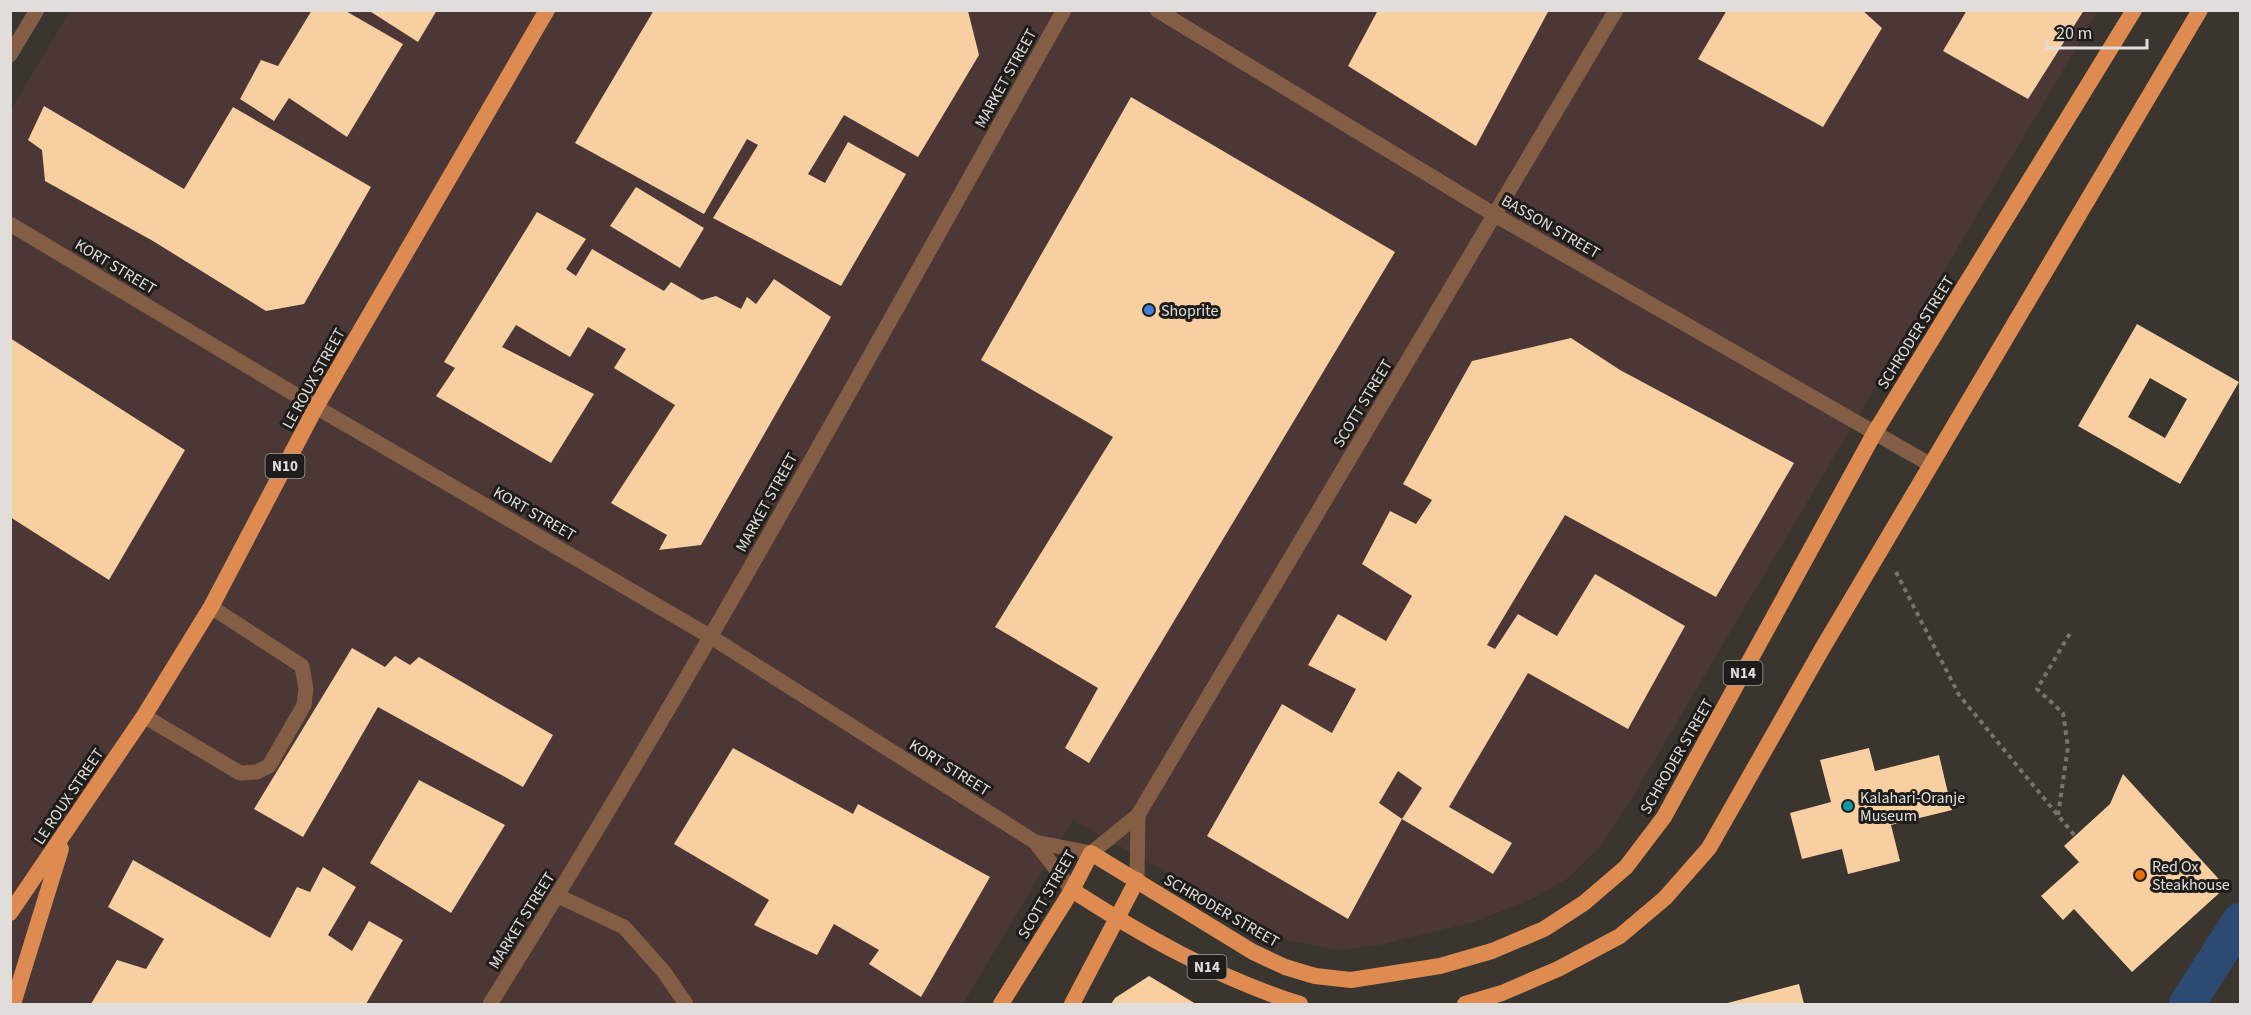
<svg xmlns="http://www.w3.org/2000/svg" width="2251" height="1015" viewBox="0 0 2251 1015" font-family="'Source Sans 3',sans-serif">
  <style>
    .commercial { fill: #4c3737 }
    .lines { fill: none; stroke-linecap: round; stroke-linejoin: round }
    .canal { stroke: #2d4b72; stroke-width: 36 }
    .building { fill: #f8cfa1; fill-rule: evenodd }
    .path { stroke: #77736e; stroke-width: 4; stroke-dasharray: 4.5 4.5; stroke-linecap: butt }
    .service { stroke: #835e45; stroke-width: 15 }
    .minor { stroke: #835e45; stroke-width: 15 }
    .trunk { stroke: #dd8b50; stroke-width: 16 }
    .shop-dot { fill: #3f7fe0; stroke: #1f1d1a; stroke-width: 2 }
    .culture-dot { fill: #0f9aa8; stroke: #1f1d1a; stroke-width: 2 }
    .food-dot { fill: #e8710a; stroke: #1f1d1a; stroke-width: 2 }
    .labels { text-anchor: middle; stroke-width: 6; stroke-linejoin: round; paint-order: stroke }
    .shield { fill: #1f1d1a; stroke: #a6a3a0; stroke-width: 1.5 }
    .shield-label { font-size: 15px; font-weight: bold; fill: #e0ddda }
    .street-label { font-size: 16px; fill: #e0ddda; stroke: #1f1d1a }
    .poi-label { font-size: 16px; fill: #e0ddda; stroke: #1f1d1a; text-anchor: start }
  </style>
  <rect width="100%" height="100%" fill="#3a352f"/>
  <path class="commercial" d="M70,11H2098L1636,791L1601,846L1568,878L1530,900L1474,922L1379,945L1338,950L1288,940L1073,820L963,1004H11V110Z"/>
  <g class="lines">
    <path class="canal" d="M2187,1004L2240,921"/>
  </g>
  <g class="building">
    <path d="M312,10H344L403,44L347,137L289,98L274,121L240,99L261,60L278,66Z"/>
    <path d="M368,10H437L418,42Z"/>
    <path d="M654,10L968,11L979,55L918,157L844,115L808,174L825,183L848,142L906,174L841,286L713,218L758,145L747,139L704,214L575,143Z"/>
    <path d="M1378,10H1549L1476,146L1348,66Z"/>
    <path d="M1727,10H1862L1882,28L1823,127L1698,59Z"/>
    <path d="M1967,10H2084L2028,99L1943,51Z"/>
    <path d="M1131,97L1395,252L1089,763L1065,748L1098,688L995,627L1113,437L981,360Z"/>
    <path d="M44,106L184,189L233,107L371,187L304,304L266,311L153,241L45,181L42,150L28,140Z"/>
    <path d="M636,187L704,228L680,268L610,226Z"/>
    <path d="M537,212L586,239L566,269L576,276L592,249L664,291L671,282L702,300L716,296L741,309L747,297L756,304L774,279L831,317L701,545L659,550L667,535L611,503L675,405L614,368L626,349L588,327L570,357L516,325L502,347L594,394L551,463L436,396L455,368L444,362Z"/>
    <path d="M2137,324L2239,382L2180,484L2078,426ZM2150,378L2187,399L2165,438L2128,417Z"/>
    <path d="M10,338L185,450L109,580L10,517Z"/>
    <path d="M1571,338L1620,370L1794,463L1716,597L1565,515L1487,645L1495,649L1518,614L1557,636L1595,574L1685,626L1628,729L1528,673L1449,807L1512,843L1493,874L1402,819L1422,788L1398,771L1379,803L1402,819L1348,919L1207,836L1282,704L1332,733L1356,689L1308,665L1338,614L1386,641L1412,596L1362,564L1390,511L1416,524L1432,500L1403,484L1472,361Z"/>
    <path d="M352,648L385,667L395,656L410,665L419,657L553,735L523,787L378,707L303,837L254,809Z"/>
    <path d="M733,748L853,814L858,804L990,877L921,997L869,964L879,950L834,924L817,955L754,925L769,900L674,844Z"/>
    <path d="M1869,748L1875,771L1939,755L1952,810L1891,825L1900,861L1848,874L1842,849L1802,859L1790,813L1831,802L1820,760Z"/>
    <path d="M2123,774L2226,887L2132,972L2074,909L2063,920L2041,896L2079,862L2064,846L2110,804Z"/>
    <path d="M419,780L505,825L451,913L370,863Z"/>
    <path d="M133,860L270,938L297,887L310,892L323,867L356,887L328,935L352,951L369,921L403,940L366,1004H91L117,960L146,969L164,939L108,907Z"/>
    <path d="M1149,976L1196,1004H1111L1115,998Z"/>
    <path d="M1799,984L1804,1004H1724Z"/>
  </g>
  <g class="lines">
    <g class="path">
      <path d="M1896,572L1959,695L2075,836"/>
      <path d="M2058,815L2068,747L2063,713L2037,689L2072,630"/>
    </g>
    <g class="service">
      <path d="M144,716L240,773L257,772L269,766L304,705L306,689L302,666L211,607"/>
      <path d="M558,896L624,927L664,972L686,1004"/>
    </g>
    <g class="minor">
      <path d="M1157,10L1495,215L1931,465"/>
      <path d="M10,55L37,10"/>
      <path d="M10,224L316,407L711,637L1035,842L1072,890"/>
      <path d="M1035,842L1091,853L1138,815L1616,10"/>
      <path d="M1137,880L1138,815"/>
      <path d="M490,1004C693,680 876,344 1064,10"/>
    </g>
    <g class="trunk">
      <path d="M1072,890C1143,936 1218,978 1300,1004"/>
      <path d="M10,913L144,716L211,607L316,407L547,10"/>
      <path d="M13,1004L61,849"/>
      <path d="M1001,1004L1072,890L1091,853L1253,952L1285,967L1315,976L1351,980L1440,966L1492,951L1544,929L1584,903L1626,867L1664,817L1875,432L2134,10"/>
      <path d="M1072,1004L1137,880"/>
      <path d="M1465,1004L1502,993L1558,969L1620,936L1665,898L1709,848L1822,649L2200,10"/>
    </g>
  </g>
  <circle class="shop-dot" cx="1149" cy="310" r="6"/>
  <circle class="culture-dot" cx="1848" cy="806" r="6"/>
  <circle class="food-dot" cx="2140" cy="875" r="6"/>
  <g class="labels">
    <g class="shield">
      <rect x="265.5" y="454" width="39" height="24" rx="4.5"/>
      <rect x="1723.5" y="661" width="39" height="24" rx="4.5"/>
      <rect x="1187.5" y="955" width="39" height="24" rx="4.5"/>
    </g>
    <g class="shield-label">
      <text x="285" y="471">N10</text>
      <text x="1743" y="678">N14</text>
      <text x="1207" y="972">N14</text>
    </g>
    <g class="street-label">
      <text transform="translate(1005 78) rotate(-61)" y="6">MARKET STREET</text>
      <text transform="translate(1551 226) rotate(30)" y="6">BASSON STREET</text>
      <text transform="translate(116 266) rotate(31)" y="6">KORT STREET</text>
      <text transform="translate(1915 332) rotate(-58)" y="6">SCHRODER STREET</text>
      <text transform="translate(313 378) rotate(-61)" y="6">LE ROUX STREET</text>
      <text transform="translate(1362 403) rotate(-59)" y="6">SCOTT STREET</text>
      <text transform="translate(766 502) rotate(-61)" y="6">MARKET STREET</text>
      <text transform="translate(535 513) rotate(30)" y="6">KORT STREET</text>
      <text transform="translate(1676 756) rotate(-60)" y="6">SCHRODER STREET</text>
      <text transform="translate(950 767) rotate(32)" y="6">KORT STREET</text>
      <text transform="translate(68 796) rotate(-56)" y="6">LE ROUX STREET</text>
      <text transform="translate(1046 894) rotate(-60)" y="6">SCOTT STREET</text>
      <text transform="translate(1222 910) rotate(30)" y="6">SCHRODER STREET</text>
      <text transform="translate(521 920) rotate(-58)" y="6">MARKET STREET</text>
    </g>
    <g class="poi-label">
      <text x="1161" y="316">Shoprite</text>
      <text x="1860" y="803">Kalahari-Oranje<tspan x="1860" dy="18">Museum</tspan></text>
      <text x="2152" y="872">Red Ox<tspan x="2152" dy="18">Steakhouse</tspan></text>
    </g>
  </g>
  <rect width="2251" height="1015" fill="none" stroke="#e0ddda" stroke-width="24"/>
  <path d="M2047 39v9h100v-9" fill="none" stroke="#e0ddda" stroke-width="3"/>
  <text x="2056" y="39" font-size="18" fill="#e0ddda" stroke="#1f1d1a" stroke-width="4.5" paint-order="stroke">20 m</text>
</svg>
